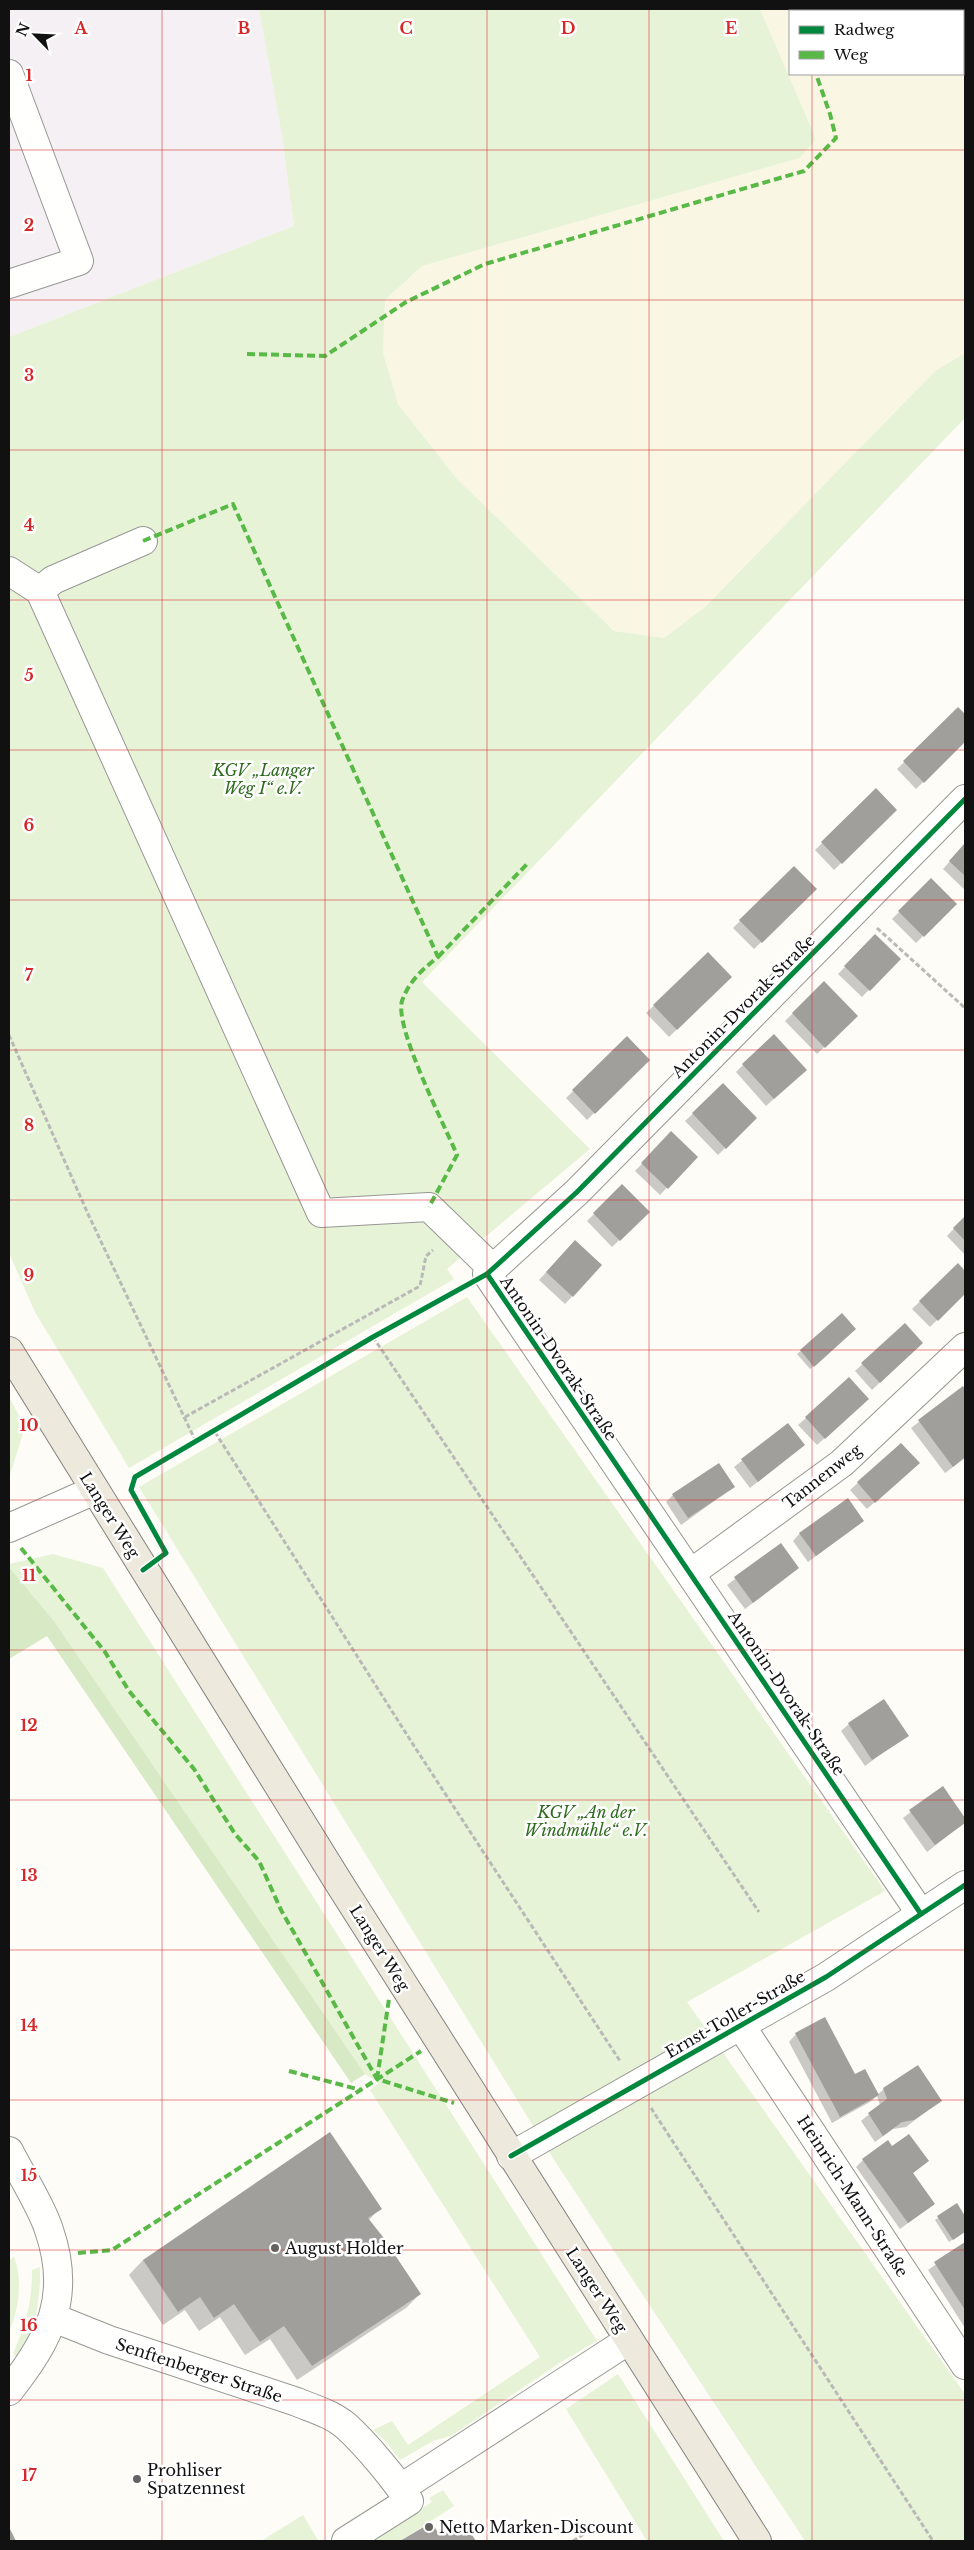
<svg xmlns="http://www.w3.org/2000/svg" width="974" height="2550" viewBox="0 0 974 2550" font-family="'Libre Baskerville',serif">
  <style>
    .industrial { fill: #f5f0f3 }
    .farmland { fill: #f9f7e4; fill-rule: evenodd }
    .green { fill: #e7f3d7 }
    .forest { fill: #d8eac5 }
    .shadow { fill: #0003 }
    .building { fill: #a19f9c }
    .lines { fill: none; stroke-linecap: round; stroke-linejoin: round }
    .minor-casing { stroke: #979795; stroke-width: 30 }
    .major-casing { stroke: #858482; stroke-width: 30 }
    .path { stroke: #b9b9b8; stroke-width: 3; stroke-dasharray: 5 2.5; stroke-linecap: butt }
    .minor { stroke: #fffffe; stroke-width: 28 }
    .major { stroke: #ede9dc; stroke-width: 28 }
    .quiet { stroke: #58b947; stroke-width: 4; stroke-dasharray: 8 4; stroke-linecap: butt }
    .cycleway-casing { stroke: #fff; stroke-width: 8 }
    .cycleway { stroke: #00873e; stroke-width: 5 }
    .grid { fill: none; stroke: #d62828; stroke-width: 1; stroke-opacity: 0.55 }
    .poi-dot { fill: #646362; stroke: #fff; stroke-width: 2 }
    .labels { text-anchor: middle; stroke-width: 5; stroke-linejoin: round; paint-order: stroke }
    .park-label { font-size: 16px; font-style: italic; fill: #2f6b1f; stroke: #fff }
    .street-label { font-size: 16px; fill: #111; stroke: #fff }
    .poi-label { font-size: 16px; fill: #111; stroke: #fff; text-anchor: start }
    .grid-label { font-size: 16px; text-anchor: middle; font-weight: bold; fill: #d62828; stroke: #fff; stroke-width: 5; stroke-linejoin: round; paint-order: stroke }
  </style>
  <rect width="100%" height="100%" fill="#fdfcf7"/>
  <path class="industrial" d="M9,9H259L282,136L294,226L9,337Z"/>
  <path class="farmland" d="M760,9H965V353L935,371L705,607L664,638L614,631L457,479L398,404L383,352L385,300L422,266L800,158L816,139ZM790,11H963V74H790Z"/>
  <g class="green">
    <path d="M259,9H760L816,139L800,158L422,266L385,300L383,352L398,404L457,479L614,631L664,638L705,607L935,371L965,353V418L422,982L590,1149L447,1269L454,1279L129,1468L35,1312L9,1253V337L294,226L282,136Z"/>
    <path d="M467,1297L885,1891L687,2002L965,2394V2541H805L556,2163L139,1487Z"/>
    <path d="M9,1397L25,1427L9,1478Z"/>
    <path d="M53,1554L103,1568L597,2341L561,2362L451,2436L433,2441L400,2460L387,2443L373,2430L392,2421L408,2445L540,2357L370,2090L379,2083L365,2074L54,1621L9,1567V1564Z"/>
    <path d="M14,2257C23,2278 19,2311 9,2331V2260Z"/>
    <path d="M40,2267C41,2301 34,2328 20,2359L13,2354C26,2323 32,2303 32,2270Z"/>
    <path d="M618,2374L724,2541H647L566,2409Z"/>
    <path d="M443,2490L454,2506L400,2541H370L432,2502L429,2498Z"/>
    <path d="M303,2515L318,2540L316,2541H261Z"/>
  </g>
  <path class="forest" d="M9,1567L54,1621L365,2074L351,2083L47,1636L9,1659Z"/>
  <g class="shadow">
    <path d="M958,709L965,716V741L916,789L897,769Z"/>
    <path d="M876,790L895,810L834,870L815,850Z"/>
    <path d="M965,844V890L943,869Z"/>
    <path d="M794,867L815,889L754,949L733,928Z"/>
    <path d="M931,880L955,904L916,943L892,919Z"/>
    <path d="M875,936L899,959L862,997L838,974Z"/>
    <path d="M708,954L731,977L669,1037L646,1013Z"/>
    <path d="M824,983L856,1016L817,1054L785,1021Z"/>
    <path d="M627,1038L648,1060L587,1120L566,1098Z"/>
    <path d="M743,1065L798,1077L766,1106L736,1072Z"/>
    <path d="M723,1085L756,1118L718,1155L685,1121Z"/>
    <path d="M671,1133L696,1157L660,1195L635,1171Z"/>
    <path d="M622,1186L648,1212L612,1247L587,1221Z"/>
    <path d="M965,1217V1255L947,1236Z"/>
    <path d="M568,1249L601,1265L565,1304L539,1280Z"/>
    <path d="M958,1265L965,1273V1293L930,1327L912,1309Z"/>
    <path d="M842,1315L855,1329L810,1369L797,1354Z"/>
    <path d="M905,1325L914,1350L872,1390L855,1371Z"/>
    <path d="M963,1388L965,1391V1458L945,1473L911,1428Z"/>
    <path d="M860,1406L817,1445L798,1425L806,1418Z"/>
    <path d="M787,1424L804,1445L750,1488L734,1467Z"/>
    <path d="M901,1444L911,1470L867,1509L850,1490Z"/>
    <path d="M734,1487L681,1525L666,1502L673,1495Z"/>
    <path d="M863,1521L808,1562L793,1541L800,1533Z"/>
    <path d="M781,1545L798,1568L745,1609L727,1585Z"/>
    <path d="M849,1724L907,1735L865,1766L841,1731Z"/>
    <path d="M942,1788L965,1822L927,1852L903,1818Z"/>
    <path d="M796,2034L855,2076L877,2095L884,2089L940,2101L906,2127L893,2129L875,2142L861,2121L880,2105L877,2096L870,2102L832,2123L789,2042Z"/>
    <path d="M891,2147L927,2161L912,2174L934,2204L900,2229L856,2167L863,2160Z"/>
    <path d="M957,2205L965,2218V2231L949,2242L935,2220Z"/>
    <path d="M380,2208L368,2221L420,2294L406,2308L297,2380L270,2339L245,2355L220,2317L199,2331L185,2310L163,2325L129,2275L143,2260Z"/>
    <path d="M965,2243V2328L928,2270Z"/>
    <path d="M431,2524L438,2535L463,2538L470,2533L475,2541H403Z"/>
  </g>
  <g class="building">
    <path d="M958,707L965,714V742L924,783L903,761Z"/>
    <path d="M876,788L897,810L842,864L821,842Z"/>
    <path d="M965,843V876L949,861Z"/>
    <path d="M794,866L817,889L762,943L739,920Z"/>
    <path d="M931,878L957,904L924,937L898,911Z"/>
    <path d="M875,934L901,959L870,991L844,966Z"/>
    <path d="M708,952L732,977L677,1030L653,1005Z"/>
    <path d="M824,981L858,1016L825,1048L792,1013Z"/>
    <path d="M774,1034L807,1070L774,1099L742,1064Z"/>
    <path d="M627,1036L650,1060L595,1114L572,1090Z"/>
    <path d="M723,1083L757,1118L726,1149L692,1113Z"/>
    <path d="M671,1131L698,1157L668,1189L641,1163Z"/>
    <path d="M622,1184L650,1212L620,1241L593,1213Z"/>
    <path d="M965,1216V1241L953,1228Z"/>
    <path d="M575,1240L602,1265L573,1297L546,1272Z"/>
    <path d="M958,1263L965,1271V1294L938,1321L919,1301Z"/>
    <path d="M842,1313L856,1329L814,1367L800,1350Z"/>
    <path d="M905,1323L923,1343L880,1383L861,1363Z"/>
    <path d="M849,1377L869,1399L825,1439L805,1417Z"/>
    <path d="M963,1386L965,1389V1457L953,1467L918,1420Z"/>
    <path d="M788,1423L805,1445L758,1482L741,1459Z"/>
    <path d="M901,1443L920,1463L875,1503L857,1482Z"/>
    <path d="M719,1463L735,1487L688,1518L672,1494Z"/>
    <path d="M848,1498L864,1521L816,1556L799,1533Z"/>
    <path d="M781,1543L799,1568L753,1603L734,1577Z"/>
    <path d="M884,1699L909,1736L872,1760L848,1723Z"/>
    <path d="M943,1786L965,1818V1823L935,1845L909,1810Z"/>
    <path d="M825,2017L855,2074L865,2069L879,2095L840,2117L795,2033Z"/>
    <path d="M918,2065L942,2101L914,2120L902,2122L883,2136L868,2113L887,2099L883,2088Z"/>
    <path d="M330,2132L382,2209L368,2218L383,2237L421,2294L312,2366L284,2326L260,2342L234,2304L214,2318L200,2297L178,2312L143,2260Z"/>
    <path d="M909,2134L929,2161L913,2173L935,2204L908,2223L862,2159L888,2140L892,2146Z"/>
    <path d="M957,2203L965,2216V2232L953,2240L937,2216Z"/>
    <path d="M965,2242V2310L934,2262Z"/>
    <path d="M432,2522L438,2533L455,2523L463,2536L470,2532L476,2541H400Z"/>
    <path d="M9,2527L16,2541H9Z"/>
  </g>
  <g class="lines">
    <defs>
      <g id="minor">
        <path d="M9,74L79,261L9,284"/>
        <path d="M143,541L53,580L40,591L321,1213L429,1207L493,1269"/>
        <path d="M9,571L40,591"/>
        <path d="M9,1528L95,1490"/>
        <path d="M691,1573L842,1463L965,1347"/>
        <path d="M921,1914L487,1274L577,1192L965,799"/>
        <path d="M741,2026L965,2365"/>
        <path d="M9,2151C21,2175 41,2205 49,2230C72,2297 50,2339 9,2391"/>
        <path d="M511,2156L826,1977L965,1885"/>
        <path d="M54,2318L109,2340L297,2402C314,2409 332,2414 346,2426C365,2443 396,2480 409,2501L346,2541"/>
        <path d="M401,2488L629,2340"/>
      </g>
      <path id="major" d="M9,1351L339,1883L757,2541"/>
    </defs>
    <use href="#minor" class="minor-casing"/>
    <use href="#major" class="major-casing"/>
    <g class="path">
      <path d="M877,928L965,1008"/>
      <path d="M9,1035L88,1214L196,1442"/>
      <path d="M373,1337L759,1912"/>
      <path d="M185,1417L420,1286L426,1256L433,1250"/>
      <path d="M215,1432L416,1749L620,2061"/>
      <path d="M651,2108L933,2541"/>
      <path d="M573,2541L592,2529"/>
    </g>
    <use href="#minor" class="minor"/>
    <use href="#major" class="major"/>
    <g class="quiet">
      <path d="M793,9L794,11"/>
      <path d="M247,354L325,356L406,302L485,264L804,171L836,138L830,114L816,74"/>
      <path d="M143,541L233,504L438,957C422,970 409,981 402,1001C394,1027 445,1126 457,1155L429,1207"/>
      <path d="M438,957L527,864"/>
      <path d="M21,1548L105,1652L129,1691L194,1769L235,1834L259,1861L281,1910L377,2079L454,2103"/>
      <path d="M289,2071L361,2090"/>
      <path d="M377,2079L389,1999"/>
      <path d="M78,2253L112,2250L421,2051"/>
    </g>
    <defs>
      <g id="cycleway">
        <path d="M487,1274L921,1914"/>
        <path d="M143,1570L166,1553L131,1490L135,1477L373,1337L487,1274L577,1192L965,799"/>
        <path d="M511,2156L826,1977L965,1885"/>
      </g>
    </defs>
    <use href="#cycleway" class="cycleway-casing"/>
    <use href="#cycleway" class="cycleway"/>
  </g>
  <path class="grid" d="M162,9V2541M325,9V2541M487,9V2541M649,9V2541M812,9V11M812,74V2541M9,150H965M9,300H965M9,450H965M9,600H965M9,750H965M9,900H965M9,1050H965M9,1200H965M9,1350H965M9,1500H965M9,1650H965M9,1800H965M9,1950H965M9,2100H965M9,2250H965M9,2400H965"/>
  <g class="poi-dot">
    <circle cx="275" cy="2248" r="5"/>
    <circle cx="137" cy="2479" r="5"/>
    <circle cx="429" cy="2527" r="5"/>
  </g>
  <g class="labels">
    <g class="park-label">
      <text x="263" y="776">KGV „Langer<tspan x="263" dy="18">Weg I“ e.V.</tspan></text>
      <text x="586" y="1818">KGV „An der<tspan x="586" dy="18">Windmühle“ e.V.</tspan></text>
    </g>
    <g class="street-label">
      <text transform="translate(743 1006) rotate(-45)" y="6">Antonin-Dvorak-Straße</text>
      <text transform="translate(559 1358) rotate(56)" y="6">Antonin-Dvorak-Straße</text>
      <text transform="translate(822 1476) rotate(-38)" y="6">Tannenweg</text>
      <text transform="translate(110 1515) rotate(58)" y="6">Langer Weg</text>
      <text transform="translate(787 1693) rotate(56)" y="6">Antonin-Dvorak-Straße</text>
      <text transform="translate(380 1948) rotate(58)" y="6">Langer Weg</text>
      <text transform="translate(735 2014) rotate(-30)" y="6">Ernst-Toller-Straße</text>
      <text transform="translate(853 2196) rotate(57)" y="6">Heinrich-Mann-Straße</text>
      <text transform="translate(597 2290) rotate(57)" y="6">Langer Weg</text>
      <text transform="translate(199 2370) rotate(18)" y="6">Senftenberger Straße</text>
    </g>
    <g class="poi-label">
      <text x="285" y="2254">August Holder</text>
      <text x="147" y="2476">Prohliser<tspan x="147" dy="18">Spatzennest</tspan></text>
      <text x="439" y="2533">Netto Marken-Discount</text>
    </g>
  </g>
  <g class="grid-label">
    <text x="81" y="34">A</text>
    <text x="244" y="34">B</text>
    <text x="406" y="34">C</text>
    <text x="568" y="34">D</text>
    <text x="731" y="34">E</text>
    <text x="29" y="81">1</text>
    <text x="29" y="231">2</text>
    <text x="29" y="381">3</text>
    <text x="29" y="531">4</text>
    <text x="29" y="681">5</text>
    <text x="29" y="831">6</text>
    <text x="29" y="981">7</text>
    <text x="29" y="1131">8</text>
    <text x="29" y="1281">9</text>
    <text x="29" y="1431">10</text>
    <text x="29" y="1581">11</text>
    <text x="29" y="1731">12</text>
    <text x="29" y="1881">13</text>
    <text x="29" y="2031">14</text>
    <text x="29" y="2181">15</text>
    <text x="29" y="2331">16</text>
    <text x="29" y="2481">17</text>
  </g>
  <rect width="974" height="2550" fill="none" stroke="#111111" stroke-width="20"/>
  <rect x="789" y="10" width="175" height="65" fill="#ffffff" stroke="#a0a0a0"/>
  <rect x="799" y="26" width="25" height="8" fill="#00873e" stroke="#a0a0a0"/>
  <text x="834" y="35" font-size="15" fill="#111111">Radweg</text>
  <rect x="799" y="51" width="25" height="8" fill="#58b947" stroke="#a0a0a0"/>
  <text x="834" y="60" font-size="15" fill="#111111">Weg</text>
  <g transform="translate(35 35) rotate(294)" stroke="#ffffff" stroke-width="4" paint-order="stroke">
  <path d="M0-4L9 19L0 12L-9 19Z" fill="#111111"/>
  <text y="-8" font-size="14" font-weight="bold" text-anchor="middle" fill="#111111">N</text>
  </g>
</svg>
